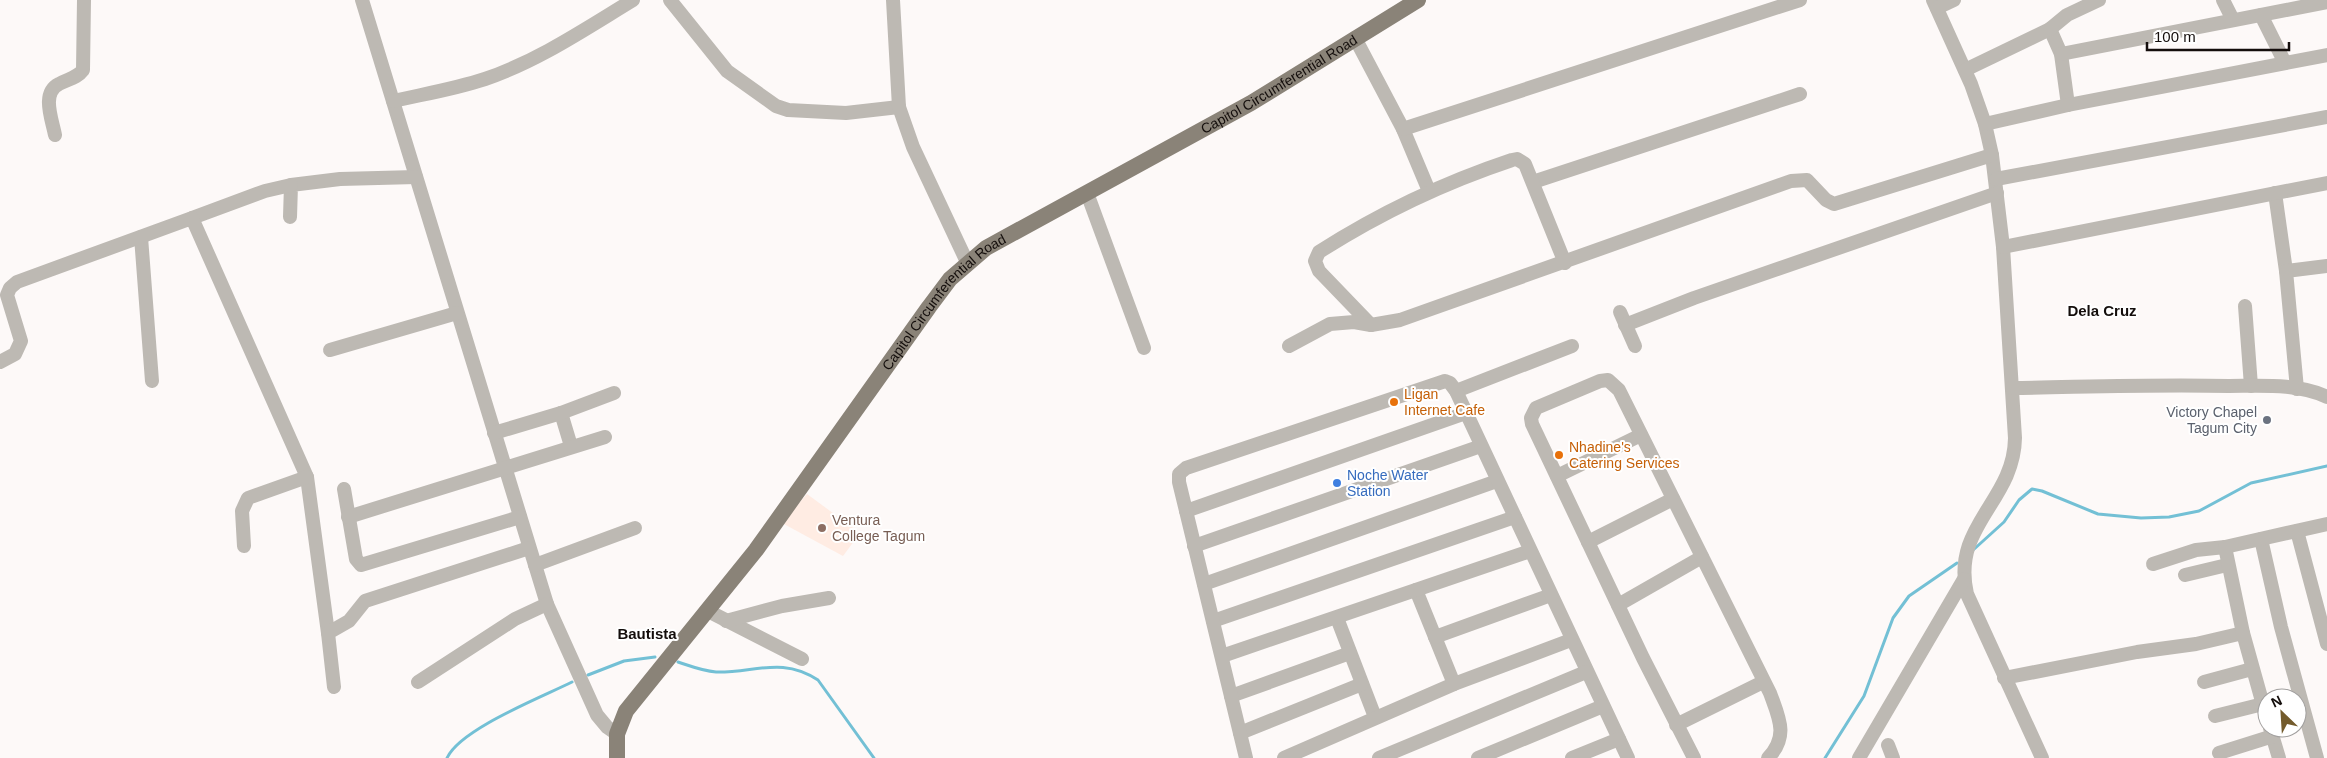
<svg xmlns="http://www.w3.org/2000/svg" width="2327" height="758" viewBox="0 0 2327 758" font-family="Helvetica,sans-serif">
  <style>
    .education { fill: #ffece3 }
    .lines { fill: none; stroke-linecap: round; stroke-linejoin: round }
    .stream { stroke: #73c0d5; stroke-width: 3 }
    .minor { stroke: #bdb9b3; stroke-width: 14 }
    .major { stroke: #8a8378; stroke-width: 16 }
    .food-dot { fill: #e8710a; stroke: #fff; stroke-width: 2 }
    .worship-dot { fill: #6b7280; stroke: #fff; stroke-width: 2 }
    .shop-dot { fill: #3f7fe0; stroke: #fff; stroke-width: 2 }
    .education-dot { fill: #8d6e63; stroke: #fff; stroke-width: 2 }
    .labels { text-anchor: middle; stroke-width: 4; stroke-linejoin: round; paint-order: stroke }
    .street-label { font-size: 14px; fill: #140e0c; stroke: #fff }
    .food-label { font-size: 14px; fill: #c56008; stroke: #fff; text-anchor: start }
    .worship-label { font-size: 14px; fill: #5b616d; stroke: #fff; text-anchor: end }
    .shop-label { font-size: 14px; fill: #366cbe; stroke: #fff; text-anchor: start }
    .education-label { font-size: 14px; fill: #785e54; stroke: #fff; text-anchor: start }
    .neighbourhood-label { font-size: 15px; font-weight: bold; fill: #140e0c; stroke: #fff }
  </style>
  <rect width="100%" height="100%" fill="#fdf9f8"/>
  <path class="education" d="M807,494L860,533L843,556L782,523Z"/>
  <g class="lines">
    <g class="stream">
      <path d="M1972,551L2004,522L2019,500L2032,489L2042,491L2098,514L2141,518L2169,517L2199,511L2251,483L2327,466"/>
      <path d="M678,662C690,666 703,671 716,672C754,673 782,656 818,680L874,758"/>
      <path d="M588,675L624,661L655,657"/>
      <path d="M447,758C460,729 542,697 572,682"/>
      <path d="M1825,758L1864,696L1893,618L1909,596L1957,563"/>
    </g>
    <g class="minor">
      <path d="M362,0L547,604L597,715L607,727L617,734"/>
      <path d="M670,0L727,71L776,106L788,110L846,113L899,107"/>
      <path d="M893,0L899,107L913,147L967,262"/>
      <path d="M1933,0L1971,84L1985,124L1992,155L2003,247L2015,438C2014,502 1951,525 1967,594L2042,758"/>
      <path d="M2223,0L2233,20"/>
      <path d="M1937,8L1954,0"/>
      <path d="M2261,15L2285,63"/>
      <path d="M2050,29L2061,54L2068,105"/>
      <path d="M1355,38L1403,129L1429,191"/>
      <path d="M2061,54L2327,2"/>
      <path d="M1965,70L2050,29L2067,15L2099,0"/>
      <path d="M393,101C424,94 455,89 485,79C538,61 585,29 633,0"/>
      <path d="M1985,124L2068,105L2327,55"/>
      <path d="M1403,129L1800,0"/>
      <path d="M55,135C52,119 41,93 59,84C68,79 77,78 83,70L84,0"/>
      <path d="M1996,179L2327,117"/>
      <path d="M1533,182L1800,94"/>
      <path d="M1087,193L1144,348"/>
      <path d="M2275,193L2286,271"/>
      <path d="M290,217L291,185L340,179L416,177"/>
      <path d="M192,218L265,191L291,185"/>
      <path d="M141,237L152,381"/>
      <path d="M2003,247L2327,183"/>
      <path d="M2245,306L2251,386"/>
      <path d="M1620,312L1635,346"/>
      <path d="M1371,325L1319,271L1315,261L1319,252C1380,213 1443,183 1512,160L1517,159L1525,164L1565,263"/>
      <path d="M1625,325L1694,298L1997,193"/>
      <path d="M1289,346L1330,324L1354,322L1371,325L1400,320L1791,181L1807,180L1826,200L1834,204L1992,155"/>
      <path d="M330,350L457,313"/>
      <path d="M0,362L15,354L21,341L7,295L10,288L17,282L192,218L307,477L328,633"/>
      <path d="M2012,388C2084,387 2157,384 2229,386C2260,386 2298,383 2327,397"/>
      <path d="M2297,389L2286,271L2327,266"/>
      <path d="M1456,391L1572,346"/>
      <path d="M561,413L571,446"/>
      <path d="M494,433L561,413L614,393"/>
      <path d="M1557,476L1641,435"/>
      <path d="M344,489L356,559L361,565L520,517"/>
      <path d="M1186,511L1466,413"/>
      <path d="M348,517L605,437"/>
      <path d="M2297,531L2327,644"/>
      <path d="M2261,539L2281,627L2317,758"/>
      <path d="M1588,542L1673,499"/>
      <path d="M244,546L242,511L248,498L307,477"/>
      <path d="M1194,546L1481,446"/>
      <path d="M2153,564L2196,550L2225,547"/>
      <path d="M535,565L635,528"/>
      <path d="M2185,575L2227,565"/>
      <path d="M1204,584L1497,481"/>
      <path d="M1416,590L1454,684"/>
      <path d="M1618,605L1702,557"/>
      <path d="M708,611L802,659"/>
      <path d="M1337,618L1375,717"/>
      <path d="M726,621L782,606L829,598"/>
      <path d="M1213,621L1515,517"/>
      <path d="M1435,637L1551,595"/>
      <path d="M1222,656L1530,551"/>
      <path d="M2004,678L2137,652L2196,644L2243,633"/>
      <path d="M418,682L515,619L547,604"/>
      <path d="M2204,682L2252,669"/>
      <path d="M334,687L328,633L349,621L365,601L529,548"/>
      <path d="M1231,696L1350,653"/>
      <path d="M2215,716L2263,704"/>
      <path d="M2267,719L2243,633L2225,547L2327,524"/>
      <path d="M1676,725L1763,682"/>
      <path d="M2270,728L2279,758"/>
      <path d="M1240,733L1362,684"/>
      <path d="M1888,745L1893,758"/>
      <path d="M2219,753L2273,736"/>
      <path d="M1246,758L1179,482V474L1186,468L1445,381L1450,383L1456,391L1628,758"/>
      <path d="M1284,758L1454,684L1571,640"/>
      <path d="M1379,758L1586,672"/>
      <path d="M1478,758L1603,706"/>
      <path d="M1572,758L1619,739"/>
      <path d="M1694,758L1643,658L1532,424L1531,418L1536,408L1600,381L1608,380L1619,390L1770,693C1779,718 1789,736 1768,758"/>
      <path d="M1859,758L1964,579"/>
    </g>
    <path class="major" id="s1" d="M617,758V734L626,711L756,550L929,307L950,279L986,248L1251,103L1418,0"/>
  </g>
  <g class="food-dot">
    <circle cx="1394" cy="402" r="5"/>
    <circle cx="1559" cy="455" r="5"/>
  </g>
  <circle class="worship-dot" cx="2267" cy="420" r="5"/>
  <circle class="shop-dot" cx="1337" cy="483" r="5"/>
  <circle class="education-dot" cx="822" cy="528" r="5"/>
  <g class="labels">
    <g class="street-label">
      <text dy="5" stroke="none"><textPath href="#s1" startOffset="972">Capitol Circumferential Road</textPath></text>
      <text dy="5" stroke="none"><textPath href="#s1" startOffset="568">Capitol Circumferential Road</textPath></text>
    </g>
    <g class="food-label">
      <text x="1404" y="399">Ligan<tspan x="1404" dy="16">Internet Cafe</tspan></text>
      <text x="1569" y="452">Nhadine's<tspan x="1569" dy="16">Catering Services</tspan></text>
    </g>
    <g class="worship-label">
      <text x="2257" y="417">Victory Chapel<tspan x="2257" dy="16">Tagum City</tspan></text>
    </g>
    <g class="shop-label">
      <text x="1347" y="480">Noche Water<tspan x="1347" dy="16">Station</tspan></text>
    </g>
    <g class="education-label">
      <text x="832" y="525">Ventura<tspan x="832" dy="16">College Tagum</tspan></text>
    </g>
    <g class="neighbourhood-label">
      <text x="2102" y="316">Dela Cruz</text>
      <text x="647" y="639">Bautista</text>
    </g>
  </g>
  <g transform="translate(2282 713) rotate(335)"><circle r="24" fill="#ffffff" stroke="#a19f9e"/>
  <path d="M0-4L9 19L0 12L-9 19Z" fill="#735b2c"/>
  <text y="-8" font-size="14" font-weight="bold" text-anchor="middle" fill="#140e0c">N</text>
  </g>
  <path d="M2147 42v8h142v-8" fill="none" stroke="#140e0c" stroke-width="2.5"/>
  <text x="2154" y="42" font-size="15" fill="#140e0c" stroke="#ffffff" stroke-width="4" paint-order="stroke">100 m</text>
</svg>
